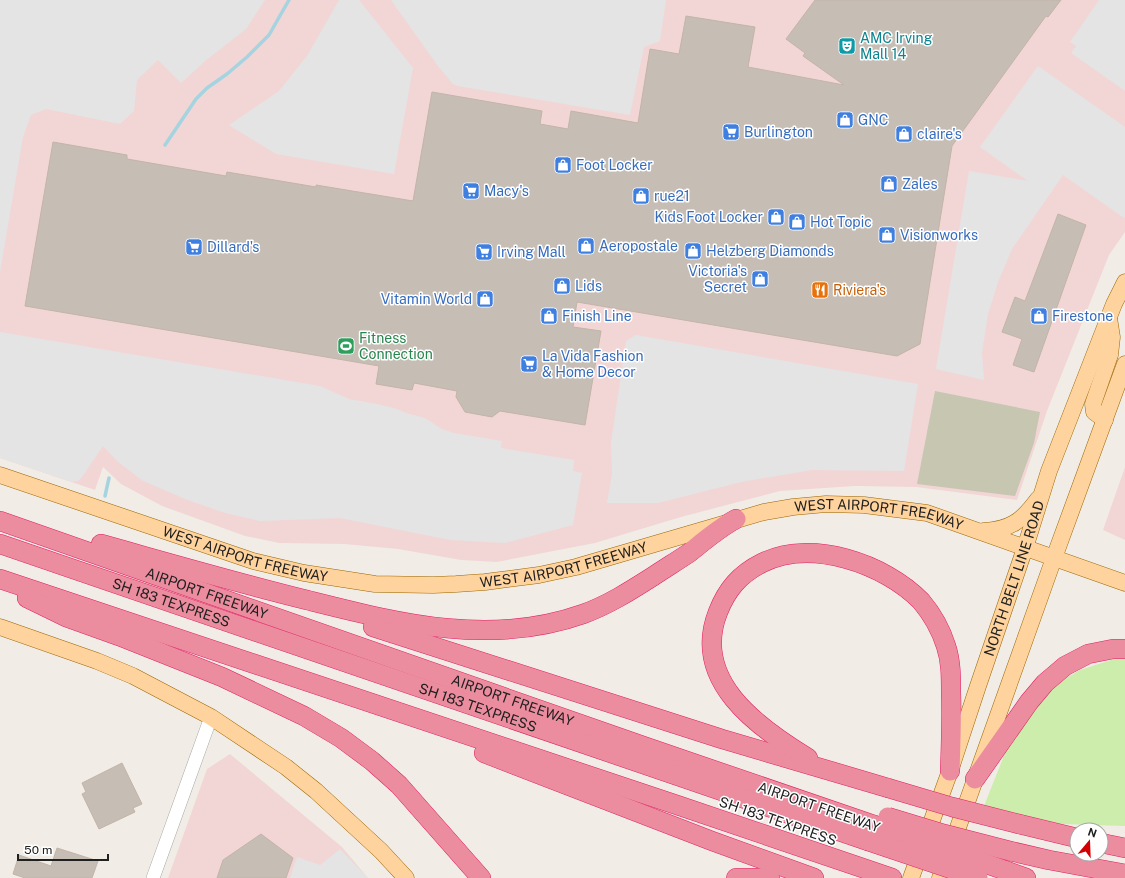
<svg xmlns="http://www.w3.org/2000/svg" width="1125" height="878" viewBox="0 0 1125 878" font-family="'Public Sans',sans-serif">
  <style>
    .commercial { fill: #f2d6d5 }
    .construction { fill: #c6c6b1 }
    .grass { fill: #ccedab }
    .parking { fill: #e4e4e4 }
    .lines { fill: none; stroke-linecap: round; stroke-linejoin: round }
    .stream { stroke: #a5d4e0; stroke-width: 3.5 }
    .building { fill: #c6bdb5; stroke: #c3b4a8 }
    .minor-casing { stroke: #a7a7a7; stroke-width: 14 }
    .major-casing { stroke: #9c6600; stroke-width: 17 }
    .highway-casing { stroke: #e22065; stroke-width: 20 }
    .minor { stroke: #fff; stroke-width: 13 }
    .major { stroke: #ffd39d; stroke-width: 16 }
    .highway { stroke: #eb8c9f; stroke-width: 19 }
    .highway-bridge-casing { stroke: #e22065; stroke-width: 20; stroke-linecap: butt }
    .highway-bridge { stroke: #eb8c9f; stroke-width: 19 }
    .labels { text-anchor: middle; stroke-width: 3; stroke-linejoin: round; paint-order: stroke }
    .culture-label { font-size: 14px; fill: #0d838f; stroke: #fff; text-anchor: start }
    .shop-label { font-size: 14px; fill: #366cbe; stroke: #fff; text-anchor: start }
    .food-label { font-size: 14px; fill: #c56008; stroke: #fff; text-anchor: start }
    .leisure-label { font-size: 14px; fill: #27864d; stroke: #fff; text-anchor: start }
    .street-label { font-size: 14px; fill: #202020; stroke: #fff }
  </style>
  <rect width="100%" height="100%" fill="#f1ede6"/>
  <g class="commercial">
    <path d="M0,0H1125V232L1109,255L1047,411L1017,500L916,487L855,486L780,491L681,517L595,543L497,562L461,560L398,549L344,544L279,543L245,536L162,506L121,484L103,467L95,490L0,458Z"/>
    <path d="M1125,467V540L1103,530Z"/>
    <path d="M230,754L342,847L368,878H168L207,769Z"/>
  </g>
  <path class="construction" d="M935,391L1040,412L1034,443L1015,496L917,484Z"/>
  <path class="grass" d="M1114,659H1125V826L1062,824L984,806L1007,748L1026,714L1053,686L1080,670Z"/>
  <g class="parking">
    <path d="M0,0H265L246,29L205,61L181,83L158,60L137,80L134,111L120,124L46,109L31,115L23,137L0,272Z"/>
    <path d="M339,0H359L413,68L394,174L276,154L229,125L279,91L307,56Z"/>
    <path d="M391,0H666L660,41L644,47L630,115L458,86L453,84L438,66Z"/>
    <path d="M1099,0H1125V91L1071,53L1076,46L1070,42Z"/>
    <path d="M1038,66L1125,127V217L1124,218L1063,175L1012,249L998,282L988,314L982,353L984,380L936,369L969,171L1028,181L980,147Z"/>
    <path d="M0,332L320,386L349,399L377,404L397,409L406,413L425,418L442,429L454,433L502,441L501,448L574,460L573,471L582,473L573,525L505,543L450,540L340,518L260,521L225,513L185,499L143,481L117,461L103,446L82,477L78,481L72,482L0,458Z"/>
    <path d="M636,335L918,384L904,471L812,470L741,482L658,503H607L612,474L611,443L626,341Z"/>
    <path d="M340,849L368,878H290L297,857L320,865Z"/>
  </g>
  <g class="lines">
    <g class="stream">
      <path d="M165,145L196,99L207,88L227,74L247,57L269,35L289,0"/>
      <path d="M105,496L109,478"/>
    </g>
  </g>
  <g class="building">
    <path d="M815,0H1061L1048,17L1046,16L952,146L920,344L897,356L577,302L573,327L601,331L585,425L500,411L492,417L465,412L456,397L457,391L414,383L412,390L376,384L379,366L25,306L53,142L127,155V159L226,176L227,172L316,187V185L413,201L432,92L542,111L540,124L568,129L571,111L638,123L650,49L679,54L686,16L755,27L748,67L844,85L803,56L805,53L786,39Z"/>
    <path d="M1058,214L1086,225L1034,372L1013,365L1022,339L1002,332L1015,297L1025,301Z"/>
    <path d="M122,763L142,804L133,808L135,812L99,829L82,794L86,792L82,783Z"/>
    <path d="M261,834L293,858L286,878H217L223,860Z"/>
    <path d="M57,848L98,861L92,878H25L13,874L19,855L51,866Z"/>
  </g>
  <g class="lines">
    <defs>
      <path id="minor" d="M153,878L211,717"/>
      <g id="major">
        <path d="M1105,420L1094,412L1093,404L1110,355L1112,337L1109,318"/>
        <path id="s1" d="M0,475L253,561L304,573L375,584L433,585L456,584L485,582L539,575L576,567L764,512L793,507L826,504L864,505L927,513L1125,583"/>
        <path d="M983,531C1010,530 1022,521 1038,499"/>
        <path d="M0,627L97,661L133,676L211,717L286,767L316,791L381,851L406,878"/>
        <path id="s2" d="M911,878L950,771L978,686L1025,548L1049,471L1114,304L1125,282"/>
        <path d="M940,878L1054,558L1125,364"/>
      </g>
      <g id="highway">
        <path id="s3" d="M0,521L646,747L874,825"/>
        <path id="s4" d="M0,544L868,841"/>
        <path d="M101,544C169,563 238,583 307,600C399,623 490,647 583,614C608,605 630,591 652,577C664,569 677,561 689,553C704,541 719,528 736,519"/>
        <path d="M0,579L680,806L892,878"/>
        <path d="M27,598L66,617L119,636L222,677L304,716L341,738L372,761L399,785L481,878"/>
        <path d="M373,627L722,739L888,788"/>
        <path d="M484,753L712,841L814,878"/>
        <path d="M808,758C757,727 691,680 718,612C727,589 740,574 762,563C811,538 885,564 921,601C932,614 941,630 946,646C951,661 951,676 951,692C952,718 951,744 950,771"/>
        <path d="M975,779L1029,702L1045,683L1065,666L1088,654L1113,649H1125"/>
        <path d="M1019,824L1077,838"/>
        <path d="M1101,843L1125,848"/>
        <path d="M1010,851L1049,860L1125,874"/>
        <path d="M1004,870L1026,878"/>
        <path d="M736,878H770"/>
      </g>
    </defs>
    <use href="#minor" class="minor-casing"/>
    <use href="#major" class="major-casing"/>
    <use href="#highway" class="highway-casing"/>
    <use href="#minor" class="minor"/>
    <use href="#major" class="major"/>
    <use href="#highway" class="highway"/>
    <defs>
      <g id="highway-bridge">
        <path d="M888,788L952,807L1019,824"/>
        <path d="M888,817L944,834L1010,851"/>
        <path d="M874,825L1004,870"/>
        <path d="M868,841L978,878"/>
      </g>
    </defs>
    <use href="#highway-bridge" class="highway-bridge-casing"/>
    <use href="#highway-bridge" class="highway-bridge"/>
  </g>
  <defs>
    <symbol id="theatre-square" viewBox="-11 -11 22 22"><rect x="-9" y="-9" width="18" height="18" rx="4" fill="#0f9aa8" stroke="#fff"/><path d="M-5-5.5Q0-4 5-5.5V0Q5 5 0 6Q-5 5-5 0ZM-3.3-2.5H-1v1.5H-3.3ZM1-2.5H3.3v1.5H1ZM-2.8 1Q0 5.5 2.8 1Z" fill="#fff"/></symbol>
    <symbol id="shop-square" viewBox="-11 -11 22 22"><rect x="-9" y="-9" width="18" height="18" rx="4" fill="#3f7fe0" stroke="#fff"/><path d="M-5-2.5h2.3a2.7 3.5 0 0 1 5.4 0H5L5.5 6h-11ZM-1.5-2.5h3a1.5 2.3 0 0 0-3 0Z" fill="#fff"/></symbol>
    <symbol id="supermarket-square" viewBox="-11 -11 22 22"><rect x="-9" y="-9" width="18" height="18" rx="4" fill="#3f7fe0" stroke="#fff"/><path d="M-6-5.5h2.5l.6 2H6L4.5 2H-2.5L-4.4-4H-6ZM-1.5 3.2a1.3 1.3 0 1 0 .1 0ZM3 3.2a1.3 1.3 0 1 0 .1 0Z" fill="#fff"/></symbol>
    <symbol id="restaurant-square" viewBox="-11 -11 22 22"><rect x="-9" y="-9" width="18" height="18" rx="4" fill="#e8710a" stroke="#fff"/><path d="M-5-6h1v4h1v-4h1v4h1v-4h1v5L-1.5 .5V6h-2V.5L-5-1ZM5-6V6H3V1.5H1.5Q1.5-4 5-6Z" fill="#fff"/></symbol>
    <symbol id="stadium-square" viewBox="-11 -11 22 22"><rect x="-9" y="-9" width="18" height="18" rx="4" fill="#2e9e5b" stroke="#fff"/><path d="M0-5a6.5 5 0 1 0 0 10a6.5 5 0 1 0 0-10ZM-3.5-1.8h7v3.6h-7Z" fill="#fff"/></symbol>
  </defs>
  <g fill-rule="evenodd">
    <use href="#theatre-square" x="837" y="36" width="20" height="20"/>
    <use href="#shop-square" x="835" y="110" width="20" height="20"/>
    <use href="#supermarket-square" x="721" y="122" width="20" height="20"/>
    <use href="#shop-square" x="894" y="124" width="20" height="20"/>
    <use href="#shop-square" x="553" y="155" width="20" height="20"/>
    <use href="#shop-square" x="879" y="174" width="20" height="20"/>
    <use href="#supermarket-square" x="461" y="181" width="20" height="20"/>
    <use href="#shop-square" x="631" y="186" width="20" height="20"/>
    <use href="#shop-square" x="766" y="207" width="20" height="20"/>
    <use href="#shop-square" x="787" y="212" width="20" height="20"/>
    <use href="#shop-square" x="877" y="225" width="20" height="20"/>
    <use href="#shop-square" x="576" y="236" width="20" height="20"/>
    <use href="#supermarket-square" x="184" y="237" width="20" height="20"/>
    <use href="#shop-square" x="683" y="241" width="20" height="20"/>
    <use href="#supermarket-square" x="474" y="242" width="20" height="20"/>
    <use href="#shop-square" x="750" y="269" width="20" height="20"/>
    <use href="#shop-square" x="552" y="276" width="20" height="20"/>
    <use href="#restaurant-square" x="810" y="280" width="20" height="20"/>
    <use href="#shop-square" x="475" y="289" width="20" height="20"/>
    <use href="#shop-square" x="539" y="306" width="20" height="20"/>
    <use href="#shop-square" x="1029" y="306" width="20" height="20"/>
    <use href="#stadium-square" x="336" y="336" width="20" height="20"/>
    <use href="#supermarket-square" x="519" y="354" width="20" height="20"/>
  </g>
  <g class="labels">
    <g class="culture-label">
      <text x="860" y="43">AMC Irving<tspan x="860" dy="16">Mall 14</tspan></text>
    </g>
    <g class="shop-label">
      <text x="858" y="125">GNC</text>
      <text x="744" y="137">Burlington</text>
      <text x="917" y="139">claire's</text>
      <text x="576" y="170">Foot Locker</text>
      <text x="902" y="189">Zales</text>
      <text x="484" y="196">Macy's</text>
      <text x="654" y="201">rue21</text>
      <text x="763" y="222" text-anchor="end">Kids Foot Locker</text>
      <text x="810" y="227">Hot Topic</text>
      <text x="900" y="240">Visionworks</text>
      <text x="599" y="251">Aeropostale</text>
      <text x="207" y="252">Dillard's</text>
      <text x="706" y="256">Helzberg Diamonds</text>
      <text x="497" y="257">Irving Mall</text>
      <text x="747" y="276" text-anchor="end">Victoria's<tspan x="747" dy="16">Secret</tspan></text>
      <text x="575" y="291">Lids</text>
      <text x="472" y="304" text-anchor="end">Vitamin World</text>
      <text x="562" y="321">Finish Line</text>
      <text x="1052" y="321">Firestone</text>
      <text x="542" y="361">La Vida Fashion<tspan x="542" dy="16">&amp; Home Decor</tspan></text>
    </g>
    <g class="food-label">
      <text x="833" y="295">Riviera's</text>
    </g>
    <g class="leisure-label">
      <text x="359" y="343">Fitness<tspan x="359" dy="16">Connection</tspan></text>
    </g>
    <g class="street-label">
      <text dy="5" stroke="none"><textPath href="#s1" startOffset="906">WEST AIRPORT FREEWAY</textPath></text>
      <text dy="5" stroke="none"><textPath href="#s1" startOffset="258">WEST AIRPORT FREEWAY</textPath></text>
      <text dy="5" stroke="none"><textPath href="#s1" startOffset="582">WEST AIRPORT FREEWAY</textPath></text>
      <text dy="5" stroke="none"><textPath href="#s2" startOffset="317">NORTH BELT LINE ROAD</textPath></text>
      <text dy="5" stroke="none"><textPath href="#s3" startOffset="219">AIRPORT FREEWAY</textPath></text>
      <text dy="5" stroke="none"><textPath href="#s4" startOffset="181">SH 183 TEXPRESS</textPath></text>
      <text dy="5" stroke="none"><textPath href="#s3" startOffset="543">AIRPORT FREEWAY</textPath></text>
      <text dy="5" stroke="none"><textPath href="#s4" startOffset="505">SH 183 TEXPRESS</textPath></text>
      <text transform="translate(819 807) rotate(19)" y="5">AIRPORT FREEWAY</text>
      <text transform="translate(778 821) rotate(19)" y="5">SH 183 TEXPRESS</text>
    </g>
  </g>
  <g transform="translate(1089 842) rotate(19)"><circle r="19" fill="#ffffff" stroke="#a6a6a6"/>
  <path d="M0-3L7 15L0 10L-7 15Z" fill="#d00003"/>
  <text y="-6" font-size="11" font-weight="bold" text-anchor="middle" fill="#202020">N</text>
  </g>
  <path d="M18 854v6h90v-6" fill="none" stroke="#202020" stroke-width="2"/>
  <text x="24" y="854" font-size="12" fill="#202020" stroke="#ffffff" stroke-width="3" paint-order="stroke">50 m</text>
</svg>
